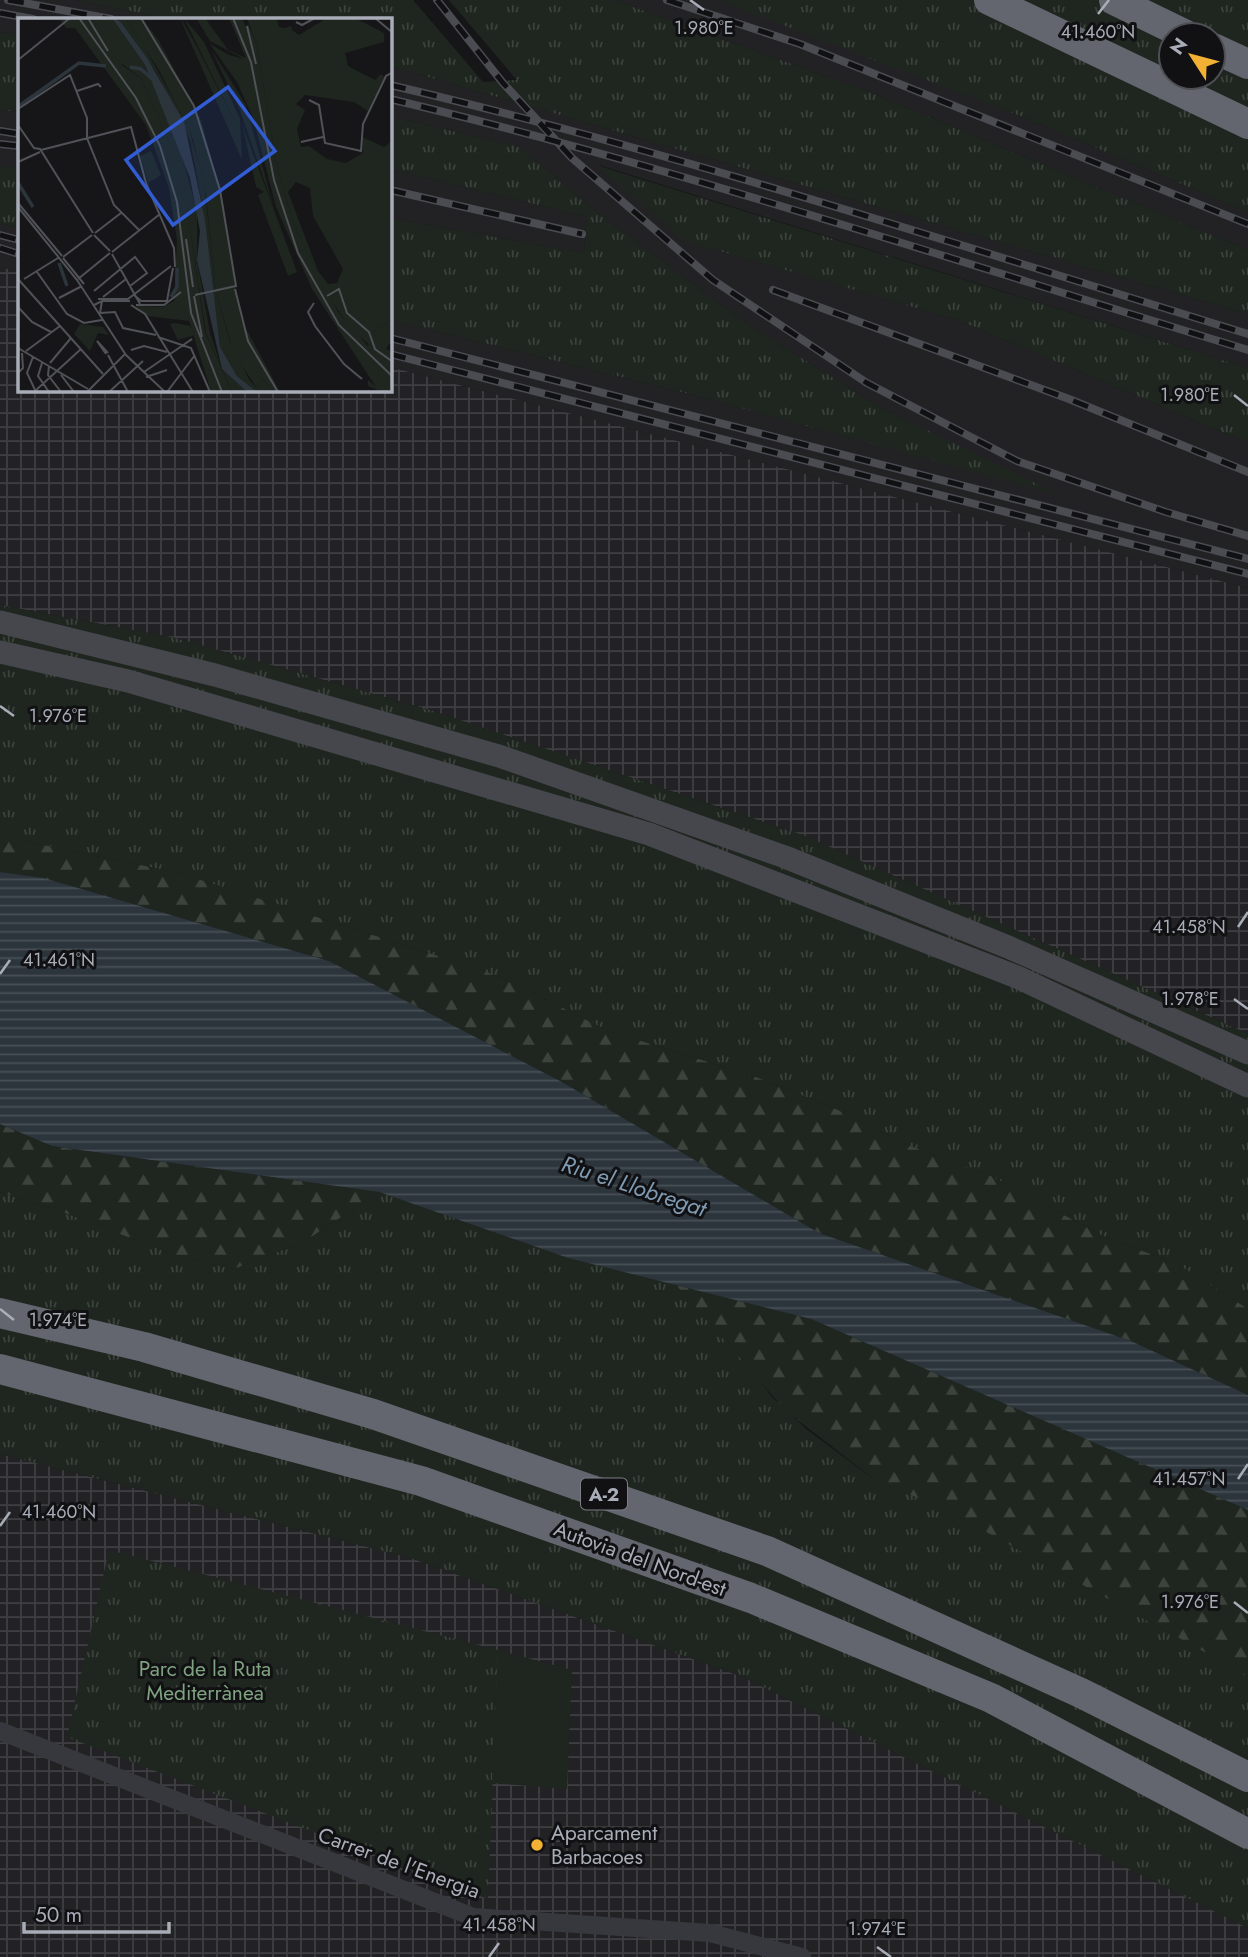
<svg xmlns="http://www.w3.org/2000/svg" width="1248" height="1957" viewBox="0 0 1248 1957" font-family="Jost,sans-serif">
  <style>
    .built { fill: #222225 }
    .industrial { fill: url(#industrial-grid) }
    .grass { fill: url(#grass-tufts); fill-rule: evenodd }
    .forest { fill: url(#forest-firs) }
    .pitch { fill: #1e261f }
    .water { fill: url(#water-rules) }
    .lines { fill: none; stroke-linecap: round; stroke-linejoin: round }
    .street { stroke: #37383d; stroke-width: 18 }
    .secondary { stroke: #45474d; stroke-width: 23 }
    .highway { stroke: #63666e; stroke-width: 30 }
    .rail-casing { stroke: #4a4c52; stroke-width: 8 }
    .rail { stroke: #111113; stroke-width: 5; stroke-dasharray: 16; stroke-linecap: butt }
    .ticks { fill: none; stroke: #a8adb8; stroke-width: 2.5 }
    .poi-dot { fill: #f2b134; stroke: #111113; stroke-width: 2.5 }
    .labels { text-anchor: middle; stroke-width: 6; stroke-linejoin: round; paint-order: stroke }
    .shield { fill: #111113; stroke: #7b7e86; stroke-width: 2 }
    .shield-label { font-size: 19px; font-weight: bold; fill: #a8adb8 }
    .street-label { font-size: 21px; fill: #a8adb8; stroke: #111113 }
    .park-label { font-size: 21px; fill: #7fa381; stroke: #111113 }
    .poi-label { font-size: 21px; fill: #a8adb8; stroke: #111113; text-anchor: start }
    .water-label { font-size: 23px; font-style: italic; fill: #7f9bb3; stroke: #111113 }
    .inset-river { fill: none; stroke: #2c353c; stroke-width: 3.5 }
    .inset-road { fill: none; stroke: #505258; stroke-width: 2 }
    .view { fill: #325cd3; fill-opacity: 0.15; stroke: #325cd3; stroke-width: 3.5 }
    .inset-edge { fill: none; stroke: #a8adb8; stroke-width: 3.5 }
    .ticks-label { font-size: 18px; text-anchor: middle; fill: #a8adb8; stroke: #111113; stroke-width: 6; stroke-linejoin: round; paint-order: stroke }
  </style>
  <defs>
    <pattern id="industrial-grid" width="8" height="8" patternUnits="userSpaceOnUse" patternTransform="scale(1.75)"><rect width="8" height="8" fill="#222225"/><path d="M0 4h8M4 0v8" fill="none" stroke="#3f3f43"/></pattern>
    <pattern id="grass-tufts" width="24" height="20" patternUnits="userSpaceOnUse" patternTransform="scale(1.75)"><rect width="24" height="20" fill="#1e261f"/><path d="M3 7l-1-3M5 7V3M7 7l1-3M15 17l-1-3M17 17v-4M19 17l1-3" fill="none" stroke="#3c433d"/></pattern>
    <pattern id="forest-firs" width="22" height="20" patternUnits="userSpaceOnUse" patternTransform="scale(1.75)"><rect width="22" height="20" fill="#1e261f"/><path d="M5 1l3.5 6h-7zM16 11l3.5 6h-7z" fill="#3c433d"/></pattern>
    <pattern id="water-rules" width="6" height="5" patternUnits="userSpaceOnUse" patternTransform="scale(1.75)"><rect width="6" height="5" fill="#2c353c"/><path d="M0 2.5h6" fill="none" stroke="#485056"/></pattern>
  </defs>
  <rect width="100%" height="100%" fill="#161618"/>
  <g class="built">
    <path d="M0,0H76L170,19H19V35L0,32Z"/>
    <path d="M614,0H718L793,27L1023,117L1248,212V250L872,93Z"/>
    <path d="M390,66L1248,314V368L599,165L686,241L958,320L1248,443V588L390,367V320L694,395L1054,493L880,407L750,326L603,217L519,147L390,116Z"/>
    <path d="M0,110L19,112V168L0,166Z"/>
    <path d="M390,169L587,217L584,253L390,218Z"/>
    <path d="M0,223L19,228V272L0,267Z"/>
  </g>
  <g class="industrial">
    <path d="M0,267L19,272V390H390V367L1248,588V1034L805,836L430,710L175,638L0,605Z"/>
    <path d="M0,1454L411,1558L743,1677L1248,1928V1957H0Z"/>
  </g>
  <g class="grass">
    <path d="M76,0H413L483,82L517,80L449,0H614L872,93L1248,250V314L390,66V19H170Z"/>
    <path d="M718,0H1248V212L1023,117ZM1171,35H1213V77H1171Z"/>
    <path d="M0,32L19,35V112L0,110Z"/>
    <path d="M390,116L519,147L603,217L750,326L880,407L1059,495L694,395L390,320V218L584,253L587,217L390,169Z"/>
    <path d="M596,165L1248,368V443L958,320L685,241Z"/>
    <path d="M0,166L19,168V228L0,223Z"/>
    <path d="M0,605L175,638L430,710L805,836L1248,1034V1309L1177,1264L1103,1236L989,1175L910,1146L838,1110L756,1077L606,1030L518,985L482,970L179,873L0,836Z"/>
    <path d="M0,1192L60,1211L172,1254L234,1269L305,1241L379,1192L568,1258L676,1285L747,1364L772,1397L806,1429L879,1483L939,1506L1248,1676V1928L743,1677L411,1558L0,1454Z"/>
    <path d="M109,1550L498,1650L488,1899L67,1737Z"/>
  </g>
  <g class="forest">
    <path d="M0,836L179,873L482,970L518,985L606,1030L756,1077L838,1110L910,1146L989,1175L1103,1236L1177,1264L1248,1309V1395L1131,1341L819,1233L562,1082L329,961L44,878L0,872Z"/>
    <path d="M0,1124L52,1146L379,1192L305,1241L234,1269L172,1254L60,1211L0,1192Z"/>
    <path d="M676,1285L811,1319L1248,1510V1676L939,1506L879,1483L786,1411Z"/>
  </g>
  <path class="pitch" d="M498,1650L572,1670L567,1789L492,1783Z"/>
  <path class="water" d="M0,872L44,878L329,961L562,1082L819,1233L1131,1341L1248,1395V1510L811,1319L568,1258L379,1192L52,1146L0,1124Z"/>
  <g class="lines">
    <path class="street" d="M0,1731L473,1917L710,1933L802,1957"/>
    <g class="secondary">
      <path d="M0,622L215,675L499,756L785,857L1008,947L1248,1053"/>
      <path d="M0,652L128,681L649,834L1017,977L1248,1086"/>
    </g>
    <g class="highway">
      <path d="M989,0L1248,124"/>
      <path d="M1114,0L1186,35"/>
      <path d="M1213,48L1248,64"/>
      <path d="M0,1313L144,1347L373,1414L767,1551L1081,1693L1248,1777"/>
      <path d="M0,1369L421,1481L751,1598L991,1698L1248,1834"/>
    </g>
    <defs>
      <g id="rail">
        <path d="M8,0L111,19"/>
        <path d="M437,0L503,83L572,158L713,280L867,383L1017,461L1166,512L1248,536"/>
        <path d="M667,0L800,44L1248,224"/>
        <path d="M0,13L33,19"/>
        <path d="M390,85C680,153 964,247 1248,334"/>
        <path d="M390,99C680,168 964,264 1248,350"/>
        <path d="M0,131L19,134"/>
        <path d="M0,144L19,146"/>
        <path d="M390,190L582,234"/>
        <path d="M0,235L19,240"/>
        <path d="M0,248L19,254"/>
        <path d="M773,290L1069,399L1248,472"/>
        <path d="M390,338L1248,559"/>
        <path d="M390,354L1248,574"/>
      </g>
    </defs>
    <use href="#rail" class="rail-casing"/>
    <use href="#rail" class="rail"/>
  </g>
  <path class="ticks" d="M690,0L704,10M1098,14L1109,0M1234,395L1248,406M0,706L14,716M1238,927L1248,912M0,974L10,960M1234,999L1248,1009M0,1309L14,1320M1238,1479L1248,1464M0,1526L10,1512M1234,1602L1248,1613M877,1947L891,1957M489,1957L499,1943"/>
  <circle class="poi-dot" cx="537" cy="1845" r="7"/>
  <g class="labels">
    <rect class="shield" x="581" y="1478.5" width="46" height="31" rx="5"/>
    <g class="shield-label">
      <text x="604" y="1501">A-2</text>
    </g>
    <g class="street-label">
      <text transform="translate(640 1559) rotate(20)" y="7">Autovia del Nord-est</text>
      <text transform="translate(399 1863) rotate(20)" y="7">Carrer de l'Energia</text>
    </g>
    <g class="park-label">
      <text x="205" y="1676">Parc de la Ruta<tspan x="205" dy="24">Mediterrànea</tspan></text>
    </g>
    <g class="poi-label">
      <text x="551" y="1840">Aparcament<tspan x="551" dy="24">Barbacoes</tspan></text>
    </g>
    <g class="water-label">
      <text transform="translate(634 1186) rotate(18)" y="8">Riu el Llobregat</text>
    </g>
  </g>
  <g transform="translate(18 18)">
    <rect width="374" height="374" fill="#161618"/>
    <path d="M71,0L105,48L123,60L153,128L162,133L168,152L167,174L187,314L214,374H193L171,303L129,298L118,288L145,289L156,283L159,222L151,170L128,107L57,10H48L42,2ZM107,0H124L141,23L183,102L204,179L223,301L262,374H255L245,361L239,370L216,336L198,274L188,177L175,121L141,52ZM162,0L165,4L180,31L219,108L166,0L186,24L213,81L222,101L224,142ZM178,0H187L210,32L228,40L211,0H224L229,11L230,5L239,27L258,144L275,204L320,294L350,328L355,314L374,301V322L368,331L374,333V374H365L350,368V362L358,369L294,271L258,189L235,100L219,64L192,26L211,37L226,41L192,23ZM193,31L228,87L256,191L221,90ZM224,106L279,254L270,258L240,177L246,174L238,169ZM133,133L143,157L130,165L122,138ZM62,306L85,309L91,317L80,315L72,333L56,316Z" fill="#1e261f"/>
    <path d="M71,0H94L127,47L162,133L153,129L123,60L100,43ZM100,0H107L127,30L170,108L186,164L198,274L212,324L232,363L239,370L245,361L255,374H239L219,358L202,330L187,201L172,122L138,54ZM229,0H258L261,9L267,10L273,8L271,0L274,12L281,17L309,0H337L366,15V24L327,35L330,48L357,62L363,56L366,59L350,93L336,84L287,77L278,86L287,92L279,111L283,129L291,128L309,141L328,145L345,135L344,119L366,129L374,123V301L355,314L354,329L333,311L309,276L275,204L258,144L239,27ZM278,164L292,170L295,198L325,251L319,265L310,266L300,253L270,174ZM168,152L179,194V242L192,315L204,351L229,374H214L188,315L166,170Z" fill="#1e261f" fill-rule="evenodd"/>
    <path d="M157,305L172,308L177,317L160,322L152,306Z" fill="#1e261f"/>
    <path d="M94,0L102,3L129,40L166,104L187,201L202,329L219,358L239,374H229L204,351L179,242L182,213L172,160L127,47Z" fill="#2c353c"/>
    <path class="inset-river" d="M112,49L123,51L134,61M1,88L61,45L88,48M0,165L15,189M41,245L49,268M153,279L159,269V250"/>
    <path class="inset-road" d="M61,0L118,80L142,128L159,184L173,295L204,374M70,0L90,33M123,0L176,88L202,172L218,268L177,277M215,0L233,44L256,162L280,235L321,307L375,359M357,0L375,15M278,4L284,7L297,0M229,8L238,46M0,42L52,0M59,73L80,66L83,69M291,82L301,87L307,125L343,133L345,106L368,58L375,54M0,91L52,57L69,100V120L96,187L121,212M0,107L16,130L22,131L75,215M283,124L305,119M23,132L113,109L128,165L156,230L157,249M0,144L22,134M0,185L44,238M0,189L59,262L108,337L147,374M77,215L103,195M76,217L92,233M168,221L175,269M94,234L142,196M94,236L122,286M45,239L74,217M45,240L66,266M19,254L49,296L66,305L84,302M0,261L85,356M6,261L40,240M60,261L92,235M217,271L230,323L260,374M76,273L117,239L129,255L112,268M116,277L123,283H149L155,250M176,278L184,319M309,278L321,271L329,295L351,314L357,331L375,344M85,279L108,261M41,280L64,268M80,281H110L153,248M84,283H112M296,285L290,294L297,308L326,346L344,361M76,287L84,283L82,295M113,287L127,296L175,374M118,287H146L163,274M0,289L14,304L33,314M82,295L97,294L105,310L138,317M140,319L173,330L192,374M0,330L70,371M113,332L126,328L149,334M8,333L42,308M88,336L79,323L90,335M90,337L110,374M15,339L9,355L18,374M24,345L20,358L31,374M32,345L53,320M31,348L30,357L43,374M126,354L174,321M0,355L5,350L4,335M43,357L56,374M128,359L149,352M17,373L63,331M70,373L107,336M91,374L125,343M149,374L177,337"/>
    <path class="view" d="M210,69L257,133L155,207L108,142Z"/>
    <rect width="374" height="374" class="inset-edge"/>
  </g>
  <g class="ticks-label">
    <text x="704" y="34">1.980°E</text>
    <text x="1098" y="38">41.460°N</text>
    <text x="1190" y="401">1.980°E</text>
    <text x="58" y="722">1.976°E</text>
    <text x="1189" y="933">41.458°N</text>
    <text x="59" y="966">41.461°N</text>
    <text x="1190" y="1005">1.978°E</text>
    <text x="58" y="1326">1.974°E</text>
    <text x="1189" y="1485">41.457°N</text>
    <text x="59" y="1518">41.460°N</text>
    <text x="1190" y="1608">1.976°E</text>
    <text x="499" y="1931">41.458°N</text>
    <text x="877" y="1935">1.974°E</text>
  </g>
  <g transform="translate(1192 56) rotate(306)"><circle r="33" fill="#111113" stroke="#4d4f55" stroke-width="2"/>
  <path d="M0-5L12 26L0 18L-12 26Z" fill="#f2b134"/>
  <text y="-10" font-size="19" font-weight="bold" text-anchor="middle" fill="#a8adb8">N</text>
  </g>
  <path d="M24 1922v10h145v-10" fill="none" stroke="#a8adb8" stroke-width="3.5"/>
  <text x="35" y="1922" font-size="21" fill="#a8adb8" stroke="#111113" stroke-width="5" paint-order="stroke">50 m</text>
</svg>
